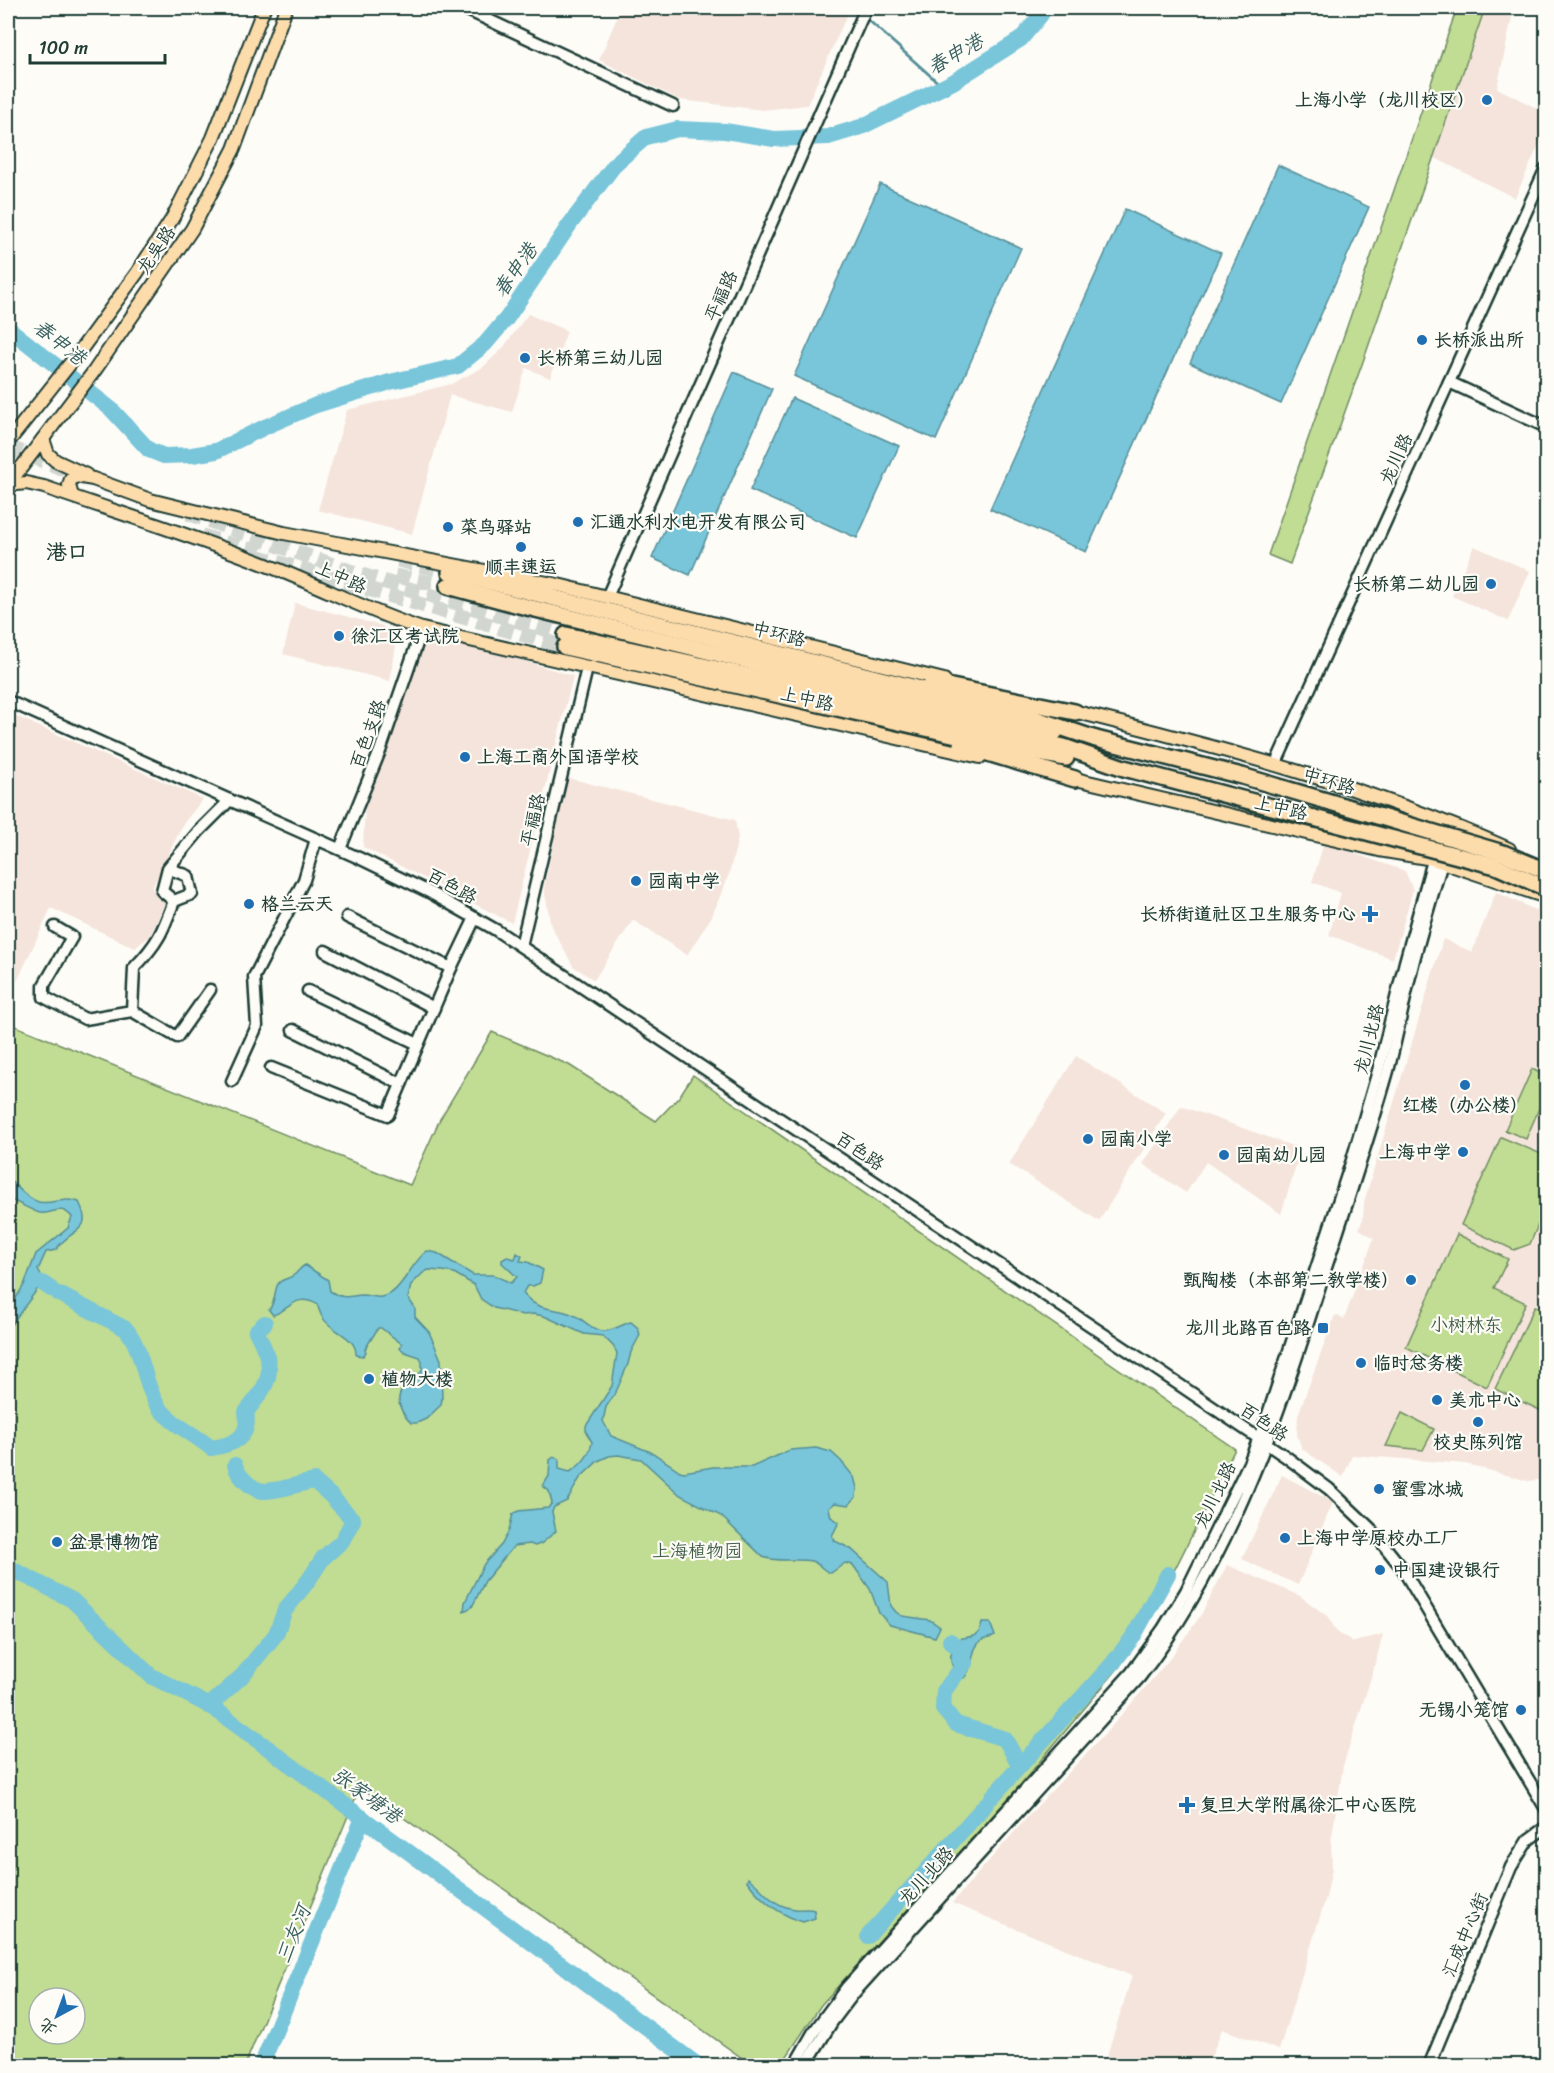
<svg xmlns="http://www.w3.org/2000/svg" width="1554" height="2073" viewBox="0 0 1554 2073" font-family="Sriracha,'LXGW WenKai TC',sans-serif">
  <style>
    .built { fill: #f5e4db }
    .green { fill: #c1dc93; stroke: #708c64; stroke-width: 1.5; fill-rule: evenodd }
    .water { fill: #79c5d9; stroke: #558f97; stroke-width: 1.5 }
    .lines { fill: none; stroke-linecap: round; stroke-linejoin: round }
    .stream { stroke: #558f97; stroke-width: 3 }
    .river { stroke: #79c5d9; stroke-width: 16 }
    .highway-tunnel { stroke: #d1d6d0; stroke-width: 15; stroke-dasharray: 15 8; stroke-linecap: butt }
    .minor-casing { stroke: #1f3d34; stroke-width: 15 }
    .major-casing { stroke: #1f3d34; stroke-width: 16 }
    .highway-casing { stroke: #1f3d34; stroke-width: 20 }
    .minor { stroke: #fdfcf7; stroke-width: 10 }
    .major { stroke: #fddcac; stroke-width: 12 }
    .highway { stroke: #fddcac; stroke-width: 15 }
    .highway-bridge-casing { stroke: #1f3d34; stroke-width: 20; stroke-linecap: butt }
    .highway-bridge { stroke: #fddcac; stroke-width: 15 }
    .poi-dot { fill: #1f6fb2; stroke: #fdfcf7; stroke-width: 2 }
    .labels { text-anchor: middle; stroke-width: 4.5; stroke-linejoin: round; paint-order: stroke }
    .poi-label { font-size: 18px; font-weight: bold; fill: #1f3d34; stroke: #fdfcf7; text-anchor: start }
    .street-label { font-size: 18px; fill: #1f3d34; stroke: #fdfcf7 }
    .park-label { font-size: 18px; fill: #3f5d47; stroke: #fdfcf7 }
    .water-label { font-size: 20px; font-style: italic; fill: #365f5d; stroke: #fdfcf7 }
    .quarter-label { font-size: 21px; font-weight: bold; fill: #1f3d34; stroke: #fdfcf7 }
  </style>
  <rect width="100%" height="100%" fill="#fdfcf7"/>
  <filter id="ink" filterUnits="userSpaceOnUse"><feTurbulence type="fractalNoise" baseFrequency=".0167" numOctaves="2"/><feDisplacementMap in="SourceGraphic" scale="12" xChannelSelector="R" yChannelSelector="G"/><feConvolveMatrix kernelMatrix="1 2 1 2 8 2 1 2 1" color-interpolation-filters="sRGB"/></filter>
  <g filter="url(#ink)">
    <g class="built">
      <path d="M621,8H840L847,15L807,105L763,110L680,100L599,60Z"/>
      <path d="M1485,8H1514L1497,88L1546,113V129L1515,198L1433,157Z"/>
      <path d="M528,314L567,331L550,378L526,368L512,412L450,395L412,534L318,510L347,410L451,384L482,368L503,348Z"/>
      <path d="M1474,546L1530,571L1508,621L1452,596Z"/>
      <path d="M295,603L383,626L396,646L390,681L283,654Z"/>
      <path d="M422,629L573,676L512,923L363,847L366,788Z"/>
      <path d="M11,714L203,799L183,824L152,888L165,902L151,935L135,948L51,908L8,1001V723Z"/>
      <path d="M568,778L735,820L738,838L729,874L712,916L687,955L633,920L594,980L573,966L551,926L544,888Z"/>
      <path d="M1324,843L1405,871L1413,890L1393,959L1329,935L1341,893L1312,882Z"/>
      <path d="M1496,892L1546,915V1479L1528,1481L1466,1464L1352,1455L1343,1477L1302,1449L1297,1435L1298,1415L1335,1315L1344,1319L1374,1238L1359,1229L1363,1219L1364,1202L1443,939L1472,952Z"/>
      <path d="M1076,1056L1166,1113L1099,1221L1009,1164Z"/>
      <path d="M1181,1106L1301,1149L1281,1214L1206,1162L1186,1193L1143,1164Z"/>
      <path d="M1282,1475L1333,1502L1298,1585L1242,1559Z"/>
      <path d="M1227,1565L1300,1596L1327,1616L1338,1633L1354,1642L1383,1634L1374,1668L1343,1766L1331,1842L1332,1869L1326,1897L1279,2050L1222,2029L1208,2065H1104L1132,1976L952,1903L1031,1813L1112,1726L1168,1661L1201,1615Z"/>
    </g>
    <g class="green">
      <path d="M1457,8H1485L1365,356L1290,564L1268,555Z"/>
      <path d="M8,1023L410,1185L440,1119L492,1032L569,1065L656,1121L679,1097L693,1075L1235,1449L1156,1607L1120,1666L1010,1797L821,2005L781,2065H752L360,1787L245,2065H8ZM39,1998H75V2034H39Z"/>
      <path d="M1532,1069L1546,1076V1092L1526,1139L1505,1130Z"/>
      <path d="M1501,1137L1546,1156V1206L1530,1244L1514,1250L1461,1225Z"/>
      <path d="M1457,1234L1508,1259L1494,1288L1526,1303L1487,1387L1406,1347Z"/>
      <path d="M1535,1306L1546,1311V1413L1495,1389Z"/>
      <path d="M1402,1413L1434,1429L1423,1450L1386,1446Z"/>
    </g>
    <g class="water">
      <path d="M1278,165L1369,207L1281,404L1190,363Z"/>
      <path d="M880,184L1021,248L936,440L794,376Z"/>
      <path d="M1125,209L1221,253L1086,552L990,509Z"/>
      <path d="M734,372L772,389L690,575L652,558Z"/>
      <path d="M792,398L899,446L857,538L750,490Z"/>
      <path d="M8,1178C16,1186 28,1199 39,1202C52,1205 64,1196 79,1202C95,1234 70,1227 56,1250L46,1252L38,1270L43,1279L42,1283L8,1329V1311L24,1285L36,1254L68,1228L72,1217C60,1203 53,1215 40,1213C32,1211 18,1202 8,1199Z"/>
      <path d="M427,1251L437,1253L473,1275H494L511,1283L517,1277L502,1263V1260L507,1257L515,1259L517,1253L522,1256L520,1261L528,1262L543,1270L540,1283L533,1286H527L523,1293C539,1315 560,1305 579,1318C586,1322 595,1332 604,1331C613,1331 622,1324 631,1322L638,1328L640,1335L631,1352L628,1364L616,1392L606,1407L603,1421L611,1436L653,1453L680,1471L684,1472L713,1467H752L790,1450L816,1448L831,1452L841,1461L854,1477L857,1488L856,1497L849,1505L835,1503L829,1508L831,1517L839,1522L832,1536L835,1541L851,1549L888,1582L891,1606L896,1612L902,1616L930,1620L940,1627L935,1637L890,1625L879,1613L870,1589L853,1565L845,1563L831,1573C822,1571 820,1563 811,1561C795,1558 778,1563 763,1557L721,1516L680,1495L641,1459L618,1455L609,1456L598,1461L580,1478L567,1501L554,1507L552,1512L556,1531L542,1543L535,1546L530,1544L514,1546L485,1581L472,1607L464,1611L465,1602L484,1564L502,1544L509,1530L513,1514L518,1511L548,1508L552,1503L549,1491L543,1486L549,1476L550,1460L554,1457L559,1459V1469L570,1472C581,1465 590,1455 592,1442L586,1432V1426L612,1386L617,1353L613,1346L603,1336L584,1334L544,1316L534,1314L523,1315L494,1308L481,1299L474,1285L454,1273L443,1271L428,1270L423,1273L411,1285L408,1298L415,1308V1317L429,1332L441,1360L442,1398L441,1405L426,1419L417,1423H411C403,1415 394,1401 402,1390C405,1384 407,1383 409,1376L419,1374L422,1371V1362L420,1357L405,1352L400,1348L402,1344L381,1328H378L365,1349L366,1352L363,1356L356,1355C357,1336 331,1332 323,1318C320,1314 319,1309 317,1304C295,1293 291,1309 273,1315L269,1310C275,1302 274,1295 277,1286C280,1278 288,1280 294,1275C298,1272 300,1268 305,1265L328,1280L330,1291C344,1300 348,1296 362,1295C368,1295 375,1298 381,1297C401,1295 410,1263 427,1251Z"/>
      <path d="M982,1623H990L995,1636C991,1638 984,1639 981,1641C970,1648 975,1667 964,1678L957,1675C947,1658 949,1653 961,1638C974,1637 980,1636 982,1623Z"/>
      <path d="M748,1878C765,1890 771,1906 795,1909C802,1910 808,1908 814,1910L815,1918L803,1922C780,1915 761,1900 747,1881Z"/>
    </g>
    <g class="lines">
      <path class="stream" d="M865,17L943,87"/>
      <g class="river">
        <path d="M8,328L111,409L149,450L164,456L192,455L216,451L267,426L316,405L390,382L458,366L485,344L507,318L570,224L616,163L646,137L678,129L725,131L774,139L828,137L861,127L953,82L1021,39L1040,16L1045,8"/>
        <path d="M42,1283L51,1289"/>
        <path d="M59,1294L126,1329C143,1350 143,1380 156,1403C167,1422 193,1433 211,1448C233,1445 251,1438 246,1412C273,1379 276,1370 256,1331L265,1323"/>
        <path d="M8,1567L72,1600L151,1676L212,1707L699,2066"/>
        <path d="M950,1641L962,1651L965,1663L944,1691L943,1709L956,1724L1005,1739L1020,1766"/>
        <path d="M209,1706L242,1676L276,1634L285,1610L308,1581L323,1558L342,1541L353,1520L331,1496L314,1481C299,1484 282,1490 266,1491C254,1492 238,1477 235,1465"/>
        <path d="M992,1797L1113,1663L1133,1637L1168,1574"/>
        <path d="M868,1936L986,1804"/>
        <path d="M261,2066L363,1818"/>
      </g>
      <g class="highway-tunnel">
        <path d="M8,447L69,471"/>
        <path d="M188,513L358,574L566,635"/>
        <path d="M202,536L268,555"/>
        <path d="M256,556L565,647"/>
        <path d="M398,560L450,572"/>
        <path d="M395,576L448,586"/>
      </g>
      <defs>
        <g id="minor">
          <path d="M463,8L673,106"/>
          <path d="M1449,382L1546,427"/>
          <path d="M607,597L866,8"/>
          <path d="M8,701L359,858L429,892L496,930L1150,1365L1285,1456L1329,1489L1370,1528L1402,1568L1546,1809"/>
          <path d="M1276,763L1546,168"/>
          <path d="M340,849L380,751L422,629"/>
          <path d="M168,868L188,876L192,894L174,901L162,891L168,868L199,831L230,800"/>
          <path d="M55,927L72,937L44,985V997L85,1019L132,1011L134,968C158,943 162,933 174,901"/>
          <path d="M521,946L587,668"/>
          <path d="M325,951L434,1008"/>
          <path d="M451,968L475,918"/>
          <path d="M308,991L418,1044"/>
          <path d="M132,1011L177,1037L210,990"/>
          <path d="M293,1030L401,1084"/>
          <path d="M271,1068L388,1115L451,968L347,917"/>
          <path d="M232,1081L257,1026L254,977L304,880L316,839"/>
          <path d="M794,2066L813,2033L847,1987L1132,1672L1163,1629L1186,1591L1249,1463L1267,1417L1352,1160L1378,1071L1405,962L1435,853"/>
          <path d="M805,2066L832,2022L854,1993L1139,1678C1224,1570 1274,1431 1315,1301C1340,1224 1366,1149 1388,1071C1398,1033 1405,994 1415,956C1424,923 1434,889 1444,856"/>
          <path d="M1429,2066L1511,1867L1528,1840L1546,1827"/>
        </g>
        <g id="major">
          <path d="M43,439L48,454L56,461L86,475"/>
          <path d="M8,442L77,355L137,273L172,219L213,138L264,8"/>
          <path d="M8,485L26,483L44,487C119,513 195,536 269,566C321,586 369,612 422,629L980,757"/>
          <path d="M8,485L95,370L192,229L234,149L286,8"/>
          <path d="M72,496L69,485L71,479L76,476L93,479L150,500L284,533L558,585L944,680"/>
          <path d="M1069,710C1218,747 1368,786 1509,849"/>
          <path d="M1067,777L1379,850L1433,859L1546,897"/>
        </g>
        <g id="highway">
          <path d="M450,572L1021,714L1096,739"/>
          <path d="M448,586L519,605L1019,727L1055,732"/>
          <path d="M566,635L1064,747L1124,768"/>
          <path d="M565,647L1028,751L1066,758"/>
          <path d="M932,683L1075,712"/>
          <path d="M961,745L1075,779"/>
        </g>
      </defs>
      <use href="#minor" class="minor-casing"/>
      <use href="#major" class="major-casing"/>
      <use href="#highway" class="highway-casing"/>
      <use href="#minor" class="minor"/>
      <use href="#major" class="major"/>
      <use href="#highway" class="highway"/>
      <defs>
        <g id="highway-bridge">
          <path d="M1096,739L1242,776L1503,853L1546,871"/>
          <path d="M1124,768L1496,866L1546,888"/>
        </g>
      </defs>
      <use href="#highway-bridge" class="highway-bridge-casing"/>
      <use href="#highway-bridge" class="highway-bridge"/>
    </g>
  </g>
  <g class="poi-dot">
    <circle cx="1487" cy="100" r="6"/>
    <circle cx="1422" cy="340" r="6"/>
    <circle cx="525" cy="358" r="6"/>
    <circle cx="578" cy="522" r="6"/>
    <circle cx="448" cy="527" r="6"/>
    <circle cx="521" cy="547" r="6"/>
    <circle cx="1491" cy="584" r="6"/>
    <circle cx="339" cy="636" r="6"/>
    <circle cx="465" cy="757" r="6"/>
    <circle cx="636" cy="881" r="6"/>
    <circle cx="249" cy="904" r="6"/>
    <path d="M1367 905h6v6h6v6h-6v6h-6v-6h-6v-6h6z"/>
    <circle cx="1465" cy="1085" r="6"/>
    <circle cx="1088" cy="1139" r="6"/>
    <circle cx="1463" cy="1152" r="6"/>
    <circle cx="1224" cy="1155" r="6"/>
    <circle cx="1411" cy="1280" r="6"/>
    <rect x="1317" y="1322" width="12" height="12" rx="3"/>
    <circle cx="1361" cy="1363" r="6"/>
    <circle cx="369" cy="1379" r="6"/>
    <circle cx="1437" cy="1400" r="6"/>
    <circle cx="1478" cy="1422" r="6"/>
    <circle cx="1379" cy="1489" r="6"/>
    <circle cx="1285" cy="1538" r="6"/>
    <circle cx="57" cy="1542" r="6"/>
    <circle cx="1380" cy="1570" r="6"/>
    <circle cx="1521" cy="1710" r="6"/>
    <path d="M1184 1796h6v6h6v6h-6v6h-6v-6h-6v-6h6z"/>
  </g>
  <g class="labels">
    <g class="poi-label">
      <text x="1475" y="106" text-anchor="end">上海小学（龙川校区）</text>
      <text x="1434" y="346">长桥派出所</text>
      <text x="537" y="364">长桥第三幼儿园</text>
      <text x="590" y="528">汇通水利水电开发有限公司</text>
      <text x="460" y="533">菜鸟驿站</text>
      <text x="521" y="573" text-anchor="middle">顺丰速运</text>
      <text x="1479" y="590" text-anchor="end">长桥第二幼儿园</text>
      <text x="351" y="642">徐汇区考试院</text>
      <text x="477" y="763">上海工商外国语学校</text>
      <text x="648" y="887">园南中学</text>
      <text x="261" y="910">格兰云天</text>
      <text x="1356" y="920" text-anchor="end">长桥街道社区卫生服务中心</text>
      <text x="1465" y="1111" text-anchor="middle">红楼（办公楼）</text>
      <text x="1100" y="1145">园南小学</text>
      <text x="1451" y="1158" text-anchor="end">上海中学</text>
      <text x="1236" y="1161">园南幼儿园</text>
      <text x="1399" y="1286" text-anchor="end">甄陶楼（本部第二教学楼）</text>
      <text x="1311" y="1334" text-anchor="end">龙川北路百色路</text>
      <text x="1373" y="1369">临时总务楼</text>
      <text x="381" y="1385">植物大楼</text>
      <text x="1449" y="1406">美术中心</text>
      <text x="1478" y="1448" text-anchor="middle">校史陈列馆</text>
      <text x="1391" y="1495">蜜雪冰城</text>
      <text x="1297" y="1544">上海中学原校办工厂</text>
      <text x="69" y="1548">盆景博物馆</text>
      <text x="1392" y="1576">中国建设银行</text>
      <text x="1509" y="1716" text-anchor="end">无锡小笼馆</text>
      <text x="1200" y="1811">复旦大学附属徐汇中心医院</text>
    </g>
    <g class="street-label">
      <text transform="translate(156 250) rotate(-56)" y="6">龙吴路</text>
      <text transform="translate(721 296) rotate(-66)" y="6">平福路</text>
      <text transform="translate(1396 459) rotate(-66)" y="6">龙川路</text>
      <text transform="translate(341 577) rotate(24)" y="6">上中路</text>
      <text transform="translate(779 634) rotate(14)" y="6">中环路</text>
      <text transform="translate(807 699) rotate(13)" y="6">上中路</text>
      <text transform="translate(368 734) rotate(-70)" y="6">百色支路</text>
      <text transform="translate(1329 781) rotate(16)" y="6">中环路</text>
      <text transform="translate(1281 808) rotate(13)" y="6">上中路</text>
      <text transform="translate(533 820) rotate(-77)" y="6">平福路</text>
      <text transform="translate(452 886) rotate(29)" y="6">百色路</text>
      <text transform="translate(1369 1039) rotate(-76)" y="6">龙川北路</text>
      <text transform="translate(860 1151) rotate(34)" y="6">百色路</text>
      <text transform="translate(1264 1422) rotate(34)" y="6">百色路</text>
      <text transform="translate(1215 1495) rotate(-64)" y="6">龙川北路</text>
      <text transform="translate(926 1876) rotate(-48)" y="6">龙川北路</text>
      <text transform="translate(1465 1935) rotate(-67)" y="6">汇成中心街</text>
    </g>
    <g class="park-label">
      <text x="1466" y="1331">小树林东</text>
      <text x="697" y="1557">上海植物园</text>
    </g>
    <g class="water-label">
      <text transform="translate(955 54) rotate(-30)" y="7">春申港</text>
      <text transform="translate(515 270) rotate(-55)" y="7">春申港</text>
      <text transform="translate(60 342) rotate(38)" y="7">春申港</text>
      <text transform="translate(367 1795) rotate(36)" y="7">张家塘港</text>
      <text transform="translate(293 1934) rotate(-68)" y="7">三友河</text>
    </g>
    <g class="quarter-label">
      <text x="67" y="559">港口</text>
    </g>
  </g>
  <rect width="1554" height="2073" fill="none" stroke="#fdfcf7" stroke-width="30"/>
  <rect x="15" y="15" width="1524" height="2043" fill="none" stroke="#1f3d34" stroke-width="2" filter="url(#ink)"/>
  <g transform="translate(57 2016) rotate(221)"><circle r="28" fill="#fdfcf7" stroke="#a4b0a9" stroke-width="1.5"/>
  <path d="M0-4.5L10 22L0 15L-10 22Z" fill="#1f6fb2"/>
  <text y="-9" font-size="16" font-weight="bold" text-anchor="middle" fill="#1f3d34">北</text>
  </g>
  <path d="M30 54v9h135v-9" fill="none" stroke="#1f3d34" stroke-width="3"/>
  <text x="39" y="54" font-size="18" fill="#1f3d34" stroke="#fdfcf7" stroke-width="4.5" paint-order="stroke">100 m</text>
</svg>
